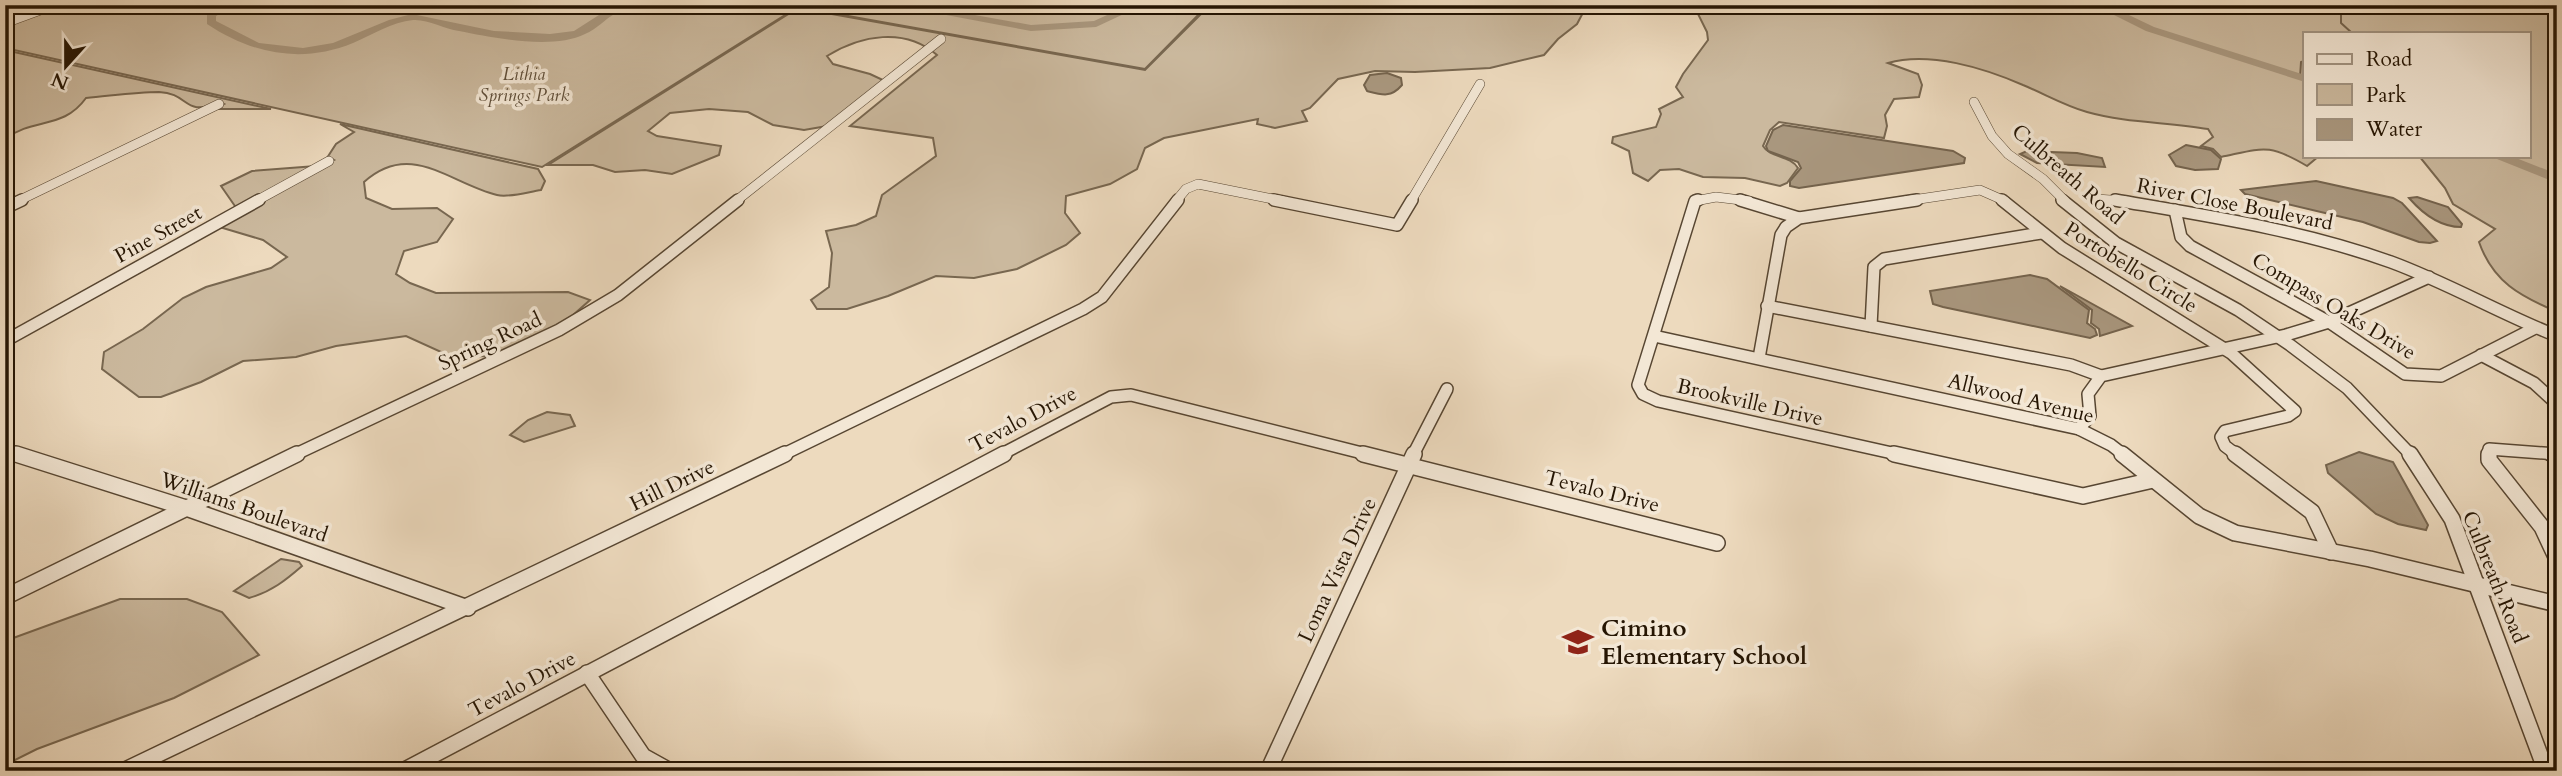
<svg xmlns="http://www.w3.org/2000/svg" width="2562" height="776" viewBox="0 0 2562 776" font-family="Cardo,serif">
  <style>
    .green { fill: #cbb99e; stroke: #786750; stroke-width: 2 }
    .water { fill: #a9977e; stroke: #74634d; stroke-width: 2 }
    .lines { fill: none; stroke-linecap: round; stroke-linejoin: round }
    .stream { stroke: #74634d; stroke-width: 2 }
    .river { fill: #a9977e; fill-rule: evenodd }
    .minor-far2-casing { stroke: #574632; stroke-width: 10 }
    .minor-far1-casing { stroke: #574632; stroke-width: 14 }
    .minor-casing { stroke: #574632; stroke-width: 18 }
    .minor-far2 { stroke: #f3e7d5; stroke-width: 9 }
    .minor-far1 { stroke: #f3e7d5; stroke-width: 11 }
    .minor { stroke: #f3e7d5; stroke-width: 15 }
    .labels { text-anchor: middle; stroke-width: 7; stroke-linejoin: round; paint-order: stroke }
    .far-park-label { font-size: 18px; font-style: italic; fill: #5f4e39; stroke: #f3e7d5 }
    .street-label { font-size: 21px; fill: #251503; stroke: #f3e7d5 }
    .near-poi-label { font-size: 24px; font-weight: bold; fill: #251503; stroke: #f3e7d5; text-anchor: start }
  </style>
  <rect width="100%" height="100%" fill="#eddabe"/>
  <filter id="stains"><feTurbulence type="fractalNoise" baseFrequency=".00286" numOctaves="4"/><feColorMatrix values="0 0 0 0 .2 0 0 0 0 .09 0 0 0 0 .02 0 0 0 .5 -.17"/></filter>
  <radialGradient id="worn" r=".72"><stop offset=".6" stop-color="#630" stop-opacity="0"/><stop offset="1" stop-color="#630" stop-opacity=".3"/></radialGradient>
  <g class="green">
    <path d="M58,5L69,6L1208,5L1145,69L798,7L542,167L5,48V25Z"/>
    <path d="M1210,5L1586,7L1577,24L1558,39L1544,55L1490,68L1415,72L1375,71L1338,79L1310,108L1302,111L1307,121L1275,128L1257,124L1258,119L1164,138L1145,148L1137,169L1110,184L1066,196L1065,213L1080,233L1066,245L1017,269L974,278L936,276L888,296L847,309H817L811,300L829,287L832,253L826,231L856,225L876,216L882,195L936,156L933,138L850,126L937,55C905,27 861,35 827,56L833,64L870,74L885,81L827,126L804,130L773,125L748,112L709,109L670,113L648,131L657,136L721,146L719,155L672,174L645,170L615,172L593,165H548L798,8L1145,70Z"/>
    <path d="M1694,5H2557V312C2520,296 2493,282 2479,242L2495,229L2453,204L2445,188L2419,156H2529V33H2305V156H2319L2307,166C2268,143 2264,148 2221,157L2213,149L2201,146L2213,137L2208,129C2168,122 2126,123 2087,112C2063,105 2045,94 2023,85C1984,68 1929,51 1888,63L1918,74L1922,85L1919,97L1894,99L1885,115L1887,126L1884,138L1779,122L1770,130L1763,146C1770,158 1790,155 1798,168L1787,183L1780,186L1745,178L1703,177L1679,169L1660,170L1648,181L1633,173L1629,151L1612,143L1613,137L1656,127L1661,114L1659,109L1683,97L1676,87L1683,74L1708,40L1707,32L1698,14L1700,6Z"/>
    <path d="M5,50L271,109H213L224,104L220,102C183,118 190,93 159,92C135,92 110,96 86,98C63,130 34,117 5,139Z"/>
    <path d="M340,124L538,169L545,181L541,190C528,192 509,198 497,195C449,183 411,140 364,182L366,198L392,209L437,208L453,219L437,242L404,251L396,274L410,283L436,293L568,292L590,300L564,323L492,356L452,357L406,336L336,346L296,357L243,361L201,382L161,397H139L102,369L104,352L143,329L183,298L206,287L271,268L287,257L263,240L216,226L334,160L330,158L325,161L336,144L354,132Z"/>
    <path d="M316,166L237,209L221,186L252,171Z"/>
    <path d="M547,412L570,415L575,426L524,442L510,435L528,420Z"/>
    <path d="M281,559L299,562L302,566C286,580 271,592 249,598L234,591Z"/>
    <path d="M120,599H187L222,612L259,655L174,698L37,749L5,765V641Z"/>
  </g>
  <g class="water">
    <path d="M1387,73L1401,78L1402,85C1391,98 1382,95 1367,91L1364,85L1370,75Z"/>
    <path d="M1783,125L1953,151L1965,158L1964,163L1799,188L1790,186V181L1801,168L1798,162L1768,151L1766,146L1773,130Z"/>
    <path d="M2186,145L2211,150L2221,159L2218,169L2195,170L2176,166L2169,155Z"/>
    <path d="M2027,151L2077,153L2102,158L2105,167L2037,163L2020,154Z"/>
    <path d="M2316,181L2393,198L2402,203L2437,241L2430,243L2419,242L2363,222L2245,194L2241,190Z"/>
    <path d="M2417,197L2448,207L2462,224L2461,227C2440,227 2423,214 2409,198Z"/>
    <path d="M2030,275L2047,279L2089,310L2087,323L2095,329L2097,335L2090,338L1943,307L1933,304L1930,291Z"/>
    <path d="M2060,286L2132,326L2100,336L2099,329L2091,323L2092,310Z"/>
    <path d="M2359,452L2393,462L2428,525L2426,530L2398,524L2376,514L2328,473L2326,465Z"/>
  </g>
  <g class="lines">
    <g class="stream">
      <path d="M2345,5L2341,10V23L2352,33"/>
      <path d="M2300,78L2301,62L2305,61"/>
    </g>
    <g class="river">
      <path d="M222,5H236L216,16V21L259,43L303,48L333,43L389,20L412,14L494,31L550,34L574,31L613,6L635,5C629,9 622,9 616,13C605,19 597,29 585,34C553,50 494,38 459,31C444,29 428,19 413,20C392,22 372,35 353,43C302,64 252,54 207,24V13Z"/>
      <path d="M834,5H919L1031,25L1094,21L1129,5H1143L1096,27L1031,31L941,14L899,9L839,8Z"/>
      <path d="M2094,5H2108L2154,27L2305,75V82L2146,31Z"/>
      <path d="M2495,156H2511L2557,174V183L2497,159Z"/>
    </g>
    <defs>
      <g id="minor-far2">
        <path d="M5,23L54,5"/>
        <path d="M1974,102L1992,136L2008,154L2043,179L2065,201"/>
        <path d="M2096,199L2125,201"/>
        <path d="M18,201L219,104"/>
        <path d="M256,201L329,161"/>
        <path d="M736,201L941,39"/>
        <path d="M1176,201L1186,189L1198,184L1283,201"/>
        <path d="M1411,201L1480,84"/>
        <path d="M1695,201L1716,197L1749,201"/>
        <path d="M1906,201L1980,190L2005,201"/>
      </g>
      <g id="minor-far1">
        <path d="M1274,200L1397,225L1412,200"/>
        <path d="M1698,200L1695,201L1638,385L1643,394L1658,401L1901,455"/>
        <path d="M1740,200L1799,218"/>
        <path d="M2002,200L2062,248L2231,353L2295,411L2288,416L2225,431L2221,437L2225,446L2237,455"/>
        <path d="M2062,200L2116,243L2238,310L2290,345L2347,388L2411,455"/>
        <path d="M2115,200C2208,216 2302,230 2391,262C2448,283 2501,314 2557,336"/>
        <path d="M5,208L22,200"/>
        <path d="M2175,210L2181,237L2190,246L2329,322L2405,374L2441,376L2535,328"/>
        <path d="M1767,306L2071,365L2101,376"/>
        <path d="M1871,326L1874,267L1884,259L2041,233"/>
        <path d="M1654,336L2079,429L2111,445L2124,455"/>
        <path d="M5,341L259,200"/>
        <path d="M2481,355L2534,383L2557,404"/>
        <path d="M1759,358L1781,235L1786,227L1799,218L1917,200"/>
        <path d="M2079,429L2090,416L2088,394L2101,376L2286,335L2329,322L2429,277"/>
        <path d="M5,450L22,455"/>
        <path d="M294,455L559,330L618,295L738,200"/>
        <path d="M782,455L1083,309L1102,297L1178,200"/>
        <path d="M1000,455L1111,397L1131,395L1370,455"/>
        <path d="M1413,455L1447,389"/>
        <path d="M2489,455V449L2557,454"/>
      </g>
      <g id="minor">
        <path d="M16,454L186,508L468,608"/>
        <path d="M1363,454L1717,543"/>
        <path d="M1894,454L2083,496L2153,480"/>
        <path d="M2122,454L2199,516L2235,533L2370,559L2557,604"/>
        <path d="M2235,454L2312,512L2331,552"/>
        <path d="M2410,454L2452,519L2546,771"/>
        <path d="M2489,454V460L2542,527L2557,559"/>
        <path d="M2552,454H2557"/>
        <path d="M5,597L297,454"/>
        <path d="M587,673L643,756L670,771"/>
        <path d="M123,771L785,454"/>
        <path d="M403,771L1004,454"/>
        <path d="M1268,771L1414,454"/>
      </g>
    </defs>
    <use href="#minor-far2" class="minor-far2-casing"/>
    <use href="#minor-far1" class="minor-far1-casing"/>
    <use href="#minor" class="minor-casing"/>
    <use href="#minor-far2" class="minor-far2"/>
    <use href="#minor-far1" class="minor-far1"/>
    <use href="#minor" class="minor"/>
  </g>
  <defs>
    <symbol id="school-bare" viewBox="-9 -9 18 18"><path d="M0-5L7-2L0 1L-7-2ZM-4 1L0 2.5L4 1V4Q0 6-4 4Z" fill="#8f2418" stroke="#f3e7d5" stroke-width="2.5" paint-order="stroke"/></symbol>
  </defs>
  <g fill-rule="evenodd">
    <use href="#school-bare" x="1556" y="620" width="44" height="44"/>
  </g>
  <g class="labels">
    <g class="far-park-label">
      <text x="524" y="80">Lithia<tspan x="524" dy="21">Springs Park</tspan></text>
    </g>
    <g class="street-label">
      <text transform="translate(2068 174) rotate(41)" y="7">Culbreath Road</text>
      <text transform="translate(2235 204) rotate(11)" y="7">River Close Boulevard</text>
      <text transform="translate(158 234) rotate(-29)" y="7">Pine Street</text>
      <text transform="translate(2131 267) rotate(32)" y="7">Portobello Circle</text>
      <text transform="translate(2334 306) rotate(31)" y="7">Compass Oaks Drive</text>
      <text transform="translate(490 341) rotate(-25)" y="7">Spring Road</text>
      <text transform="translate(2021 398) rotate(14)" y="7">Allwood Avenue</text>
      <text transform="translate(1750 402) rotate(13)" y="7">Brookville Drive</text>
      <text transform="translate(1023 419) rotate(-28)" y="7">Tevalo Drive</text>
      <text transform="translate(672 485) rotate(-26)" y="7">Hill Drive</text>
      <text transform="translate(1602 491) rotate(14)" y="7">Tevalo Drive</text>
      <text transform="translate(244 507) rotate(19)" y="7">Williams Boulevard</text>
      <text transform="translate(1337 570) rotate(-65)" y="7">Loma Vista Drive</text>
      <text transform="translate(2495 577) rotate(68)" y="7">Culbreath Road</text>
      <text transform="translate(522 684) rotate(-28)" y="7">Tevalo Drive</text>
    </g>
    <g class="near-poi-label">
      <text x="1601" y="636">Cimino<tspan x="1601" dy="28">Elementary School</tspan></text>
    </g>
  </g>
  <rect width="2562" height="776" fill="none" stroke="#eddabe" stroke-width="28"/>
  <rect x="7" y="7" width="2548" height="762" fill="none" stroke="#251503" stroke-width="3.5"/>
  <rect x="14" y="14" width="2534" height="748" fill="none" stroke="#251503" stroke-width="2"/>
  <rect x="2303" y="32" width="228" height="126" fill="#f3e7d5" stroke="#a19381" stroke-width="2"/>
  <rect x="2317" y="54" width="35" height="10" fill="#f3e7d5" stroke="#a19381" stroke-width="2"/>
  <text x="2366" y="66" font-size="21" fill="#251503">Road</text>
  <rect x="2317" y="84" width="35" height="21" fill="#cbb99e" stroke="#a19381" stroke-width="2"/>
  <text x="2366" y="102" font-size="21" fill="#251503">Park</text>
  <rect x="2317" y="119" width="35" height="21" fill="#a9977e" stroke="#a19381" stroke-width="2"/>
  <text x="2366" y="136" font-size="21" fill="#251503">Water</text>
  <g transform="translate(66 66) rotate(201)" stroke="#f3e7d5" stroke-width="5" paint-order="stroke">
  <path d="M0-5L12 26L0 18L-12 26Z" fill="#251503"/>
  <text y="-10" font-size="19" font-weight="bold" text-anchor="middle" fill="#251503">N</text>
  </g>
  <rect width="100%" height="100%" filter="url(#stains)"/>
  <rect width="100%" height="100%" fill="url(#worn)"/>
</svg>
